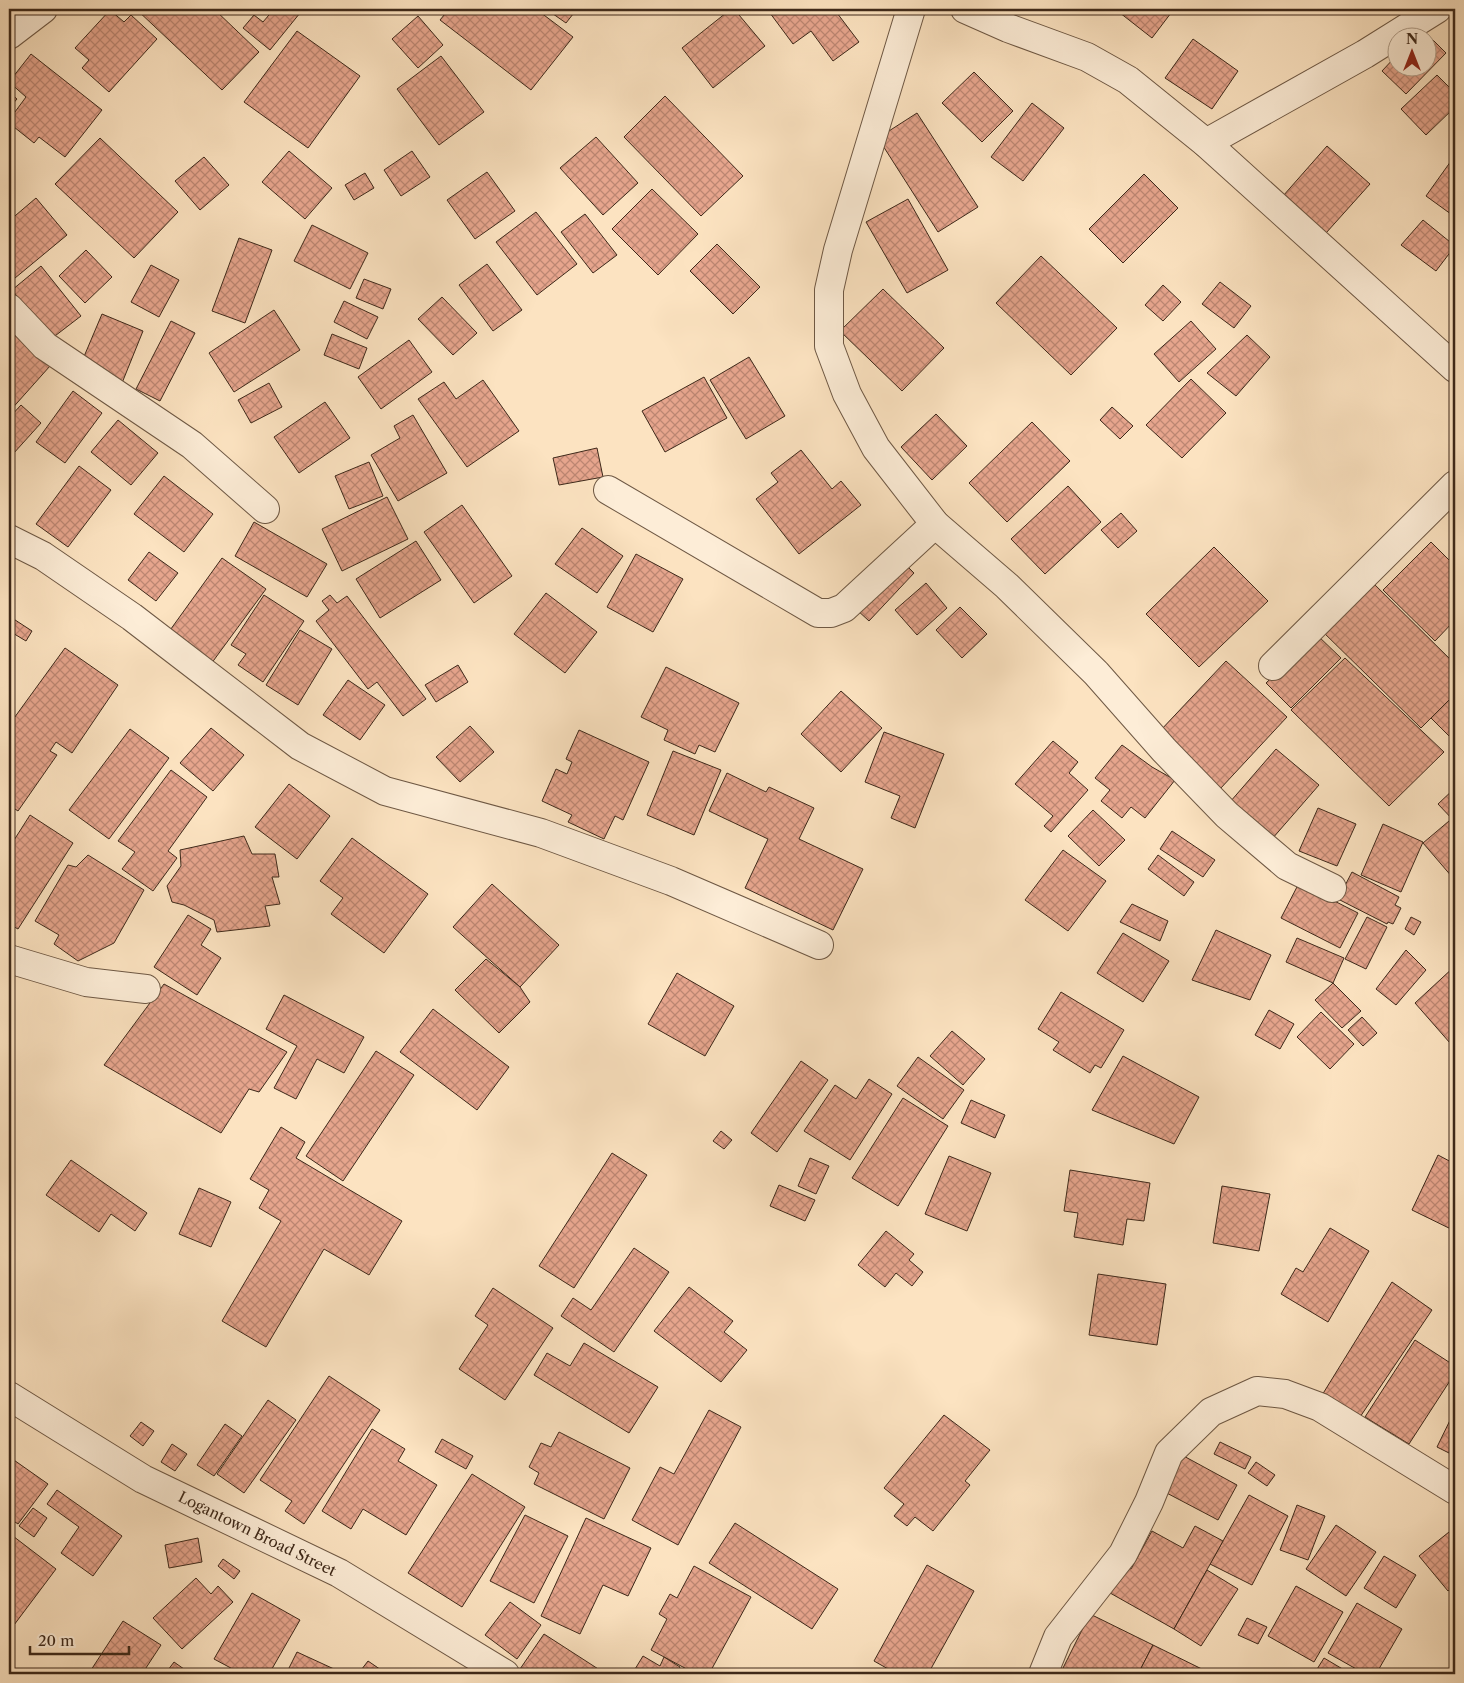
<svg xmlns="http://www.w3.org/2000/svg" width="1464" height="1683" viewBox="0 0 1464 1683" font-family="'Libre Caslon Text',serif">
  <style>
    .building { fill: url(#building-cross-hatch); stroke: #3e291a }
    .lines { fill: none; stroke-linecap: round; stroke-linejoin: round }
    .minor-casing { stroke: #6e5844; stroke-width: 30 }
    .minor { stroke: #fdedd7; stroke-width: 28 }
    .labels { text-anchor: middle; stroke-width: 5; stroke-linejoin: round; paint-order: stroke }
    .street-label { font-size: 15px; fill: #3e291a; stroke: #fdedd7 }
  </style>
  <defs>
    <pattern id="building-cross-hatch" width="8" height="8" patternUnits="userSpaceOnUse" patternTransform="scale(1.25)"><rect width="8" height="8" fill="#e6a58d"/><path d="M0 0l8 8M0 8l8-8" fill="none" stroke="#bc8672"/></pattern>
  </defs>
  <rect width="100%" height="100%" fill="#fce3c1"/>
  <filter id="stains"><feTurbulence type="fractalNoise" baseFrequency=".004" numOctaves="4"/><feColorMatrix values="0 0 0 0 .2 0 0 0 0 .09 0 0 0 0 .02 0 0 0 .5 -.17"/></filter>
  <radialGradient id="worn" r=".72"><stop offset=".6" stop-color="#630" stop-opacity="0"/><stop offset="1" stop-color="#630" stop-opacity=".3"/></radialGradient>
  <g class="building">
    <path d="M136,9H214L259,52L222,90Z"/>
    <path d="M274,9H295L300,13L270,50L243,28L254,15L263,22Z"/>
    <path d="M449,9H536L573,37L531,90L440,20Z"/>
    <path d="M546,9H577L566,23Z"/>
    <path d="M731,9H734L765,46L713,88L682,48Z"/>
    <path d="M767,9H834L859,42L833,61L811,31L793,44Z"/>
    <path d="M1115,9H1174L1152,38Z"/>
    <path d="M110,10L124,22L131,15L157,39L109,92L82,68L89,60L75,48Z"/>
    <path d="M418,16L443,45L418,68L392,39Z"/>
    <path d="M1422,29L1446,53L1406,94L1382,71L1396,56V68H1426V38H1414Z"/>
    <path d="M297,31L360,76L308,148L244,102Z"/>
    <path d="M1193,39L1238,71L1212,109L1165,78Z"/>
    <path d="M31,54L102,110L65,157L39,137L34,143L9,123V120L26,97L9,82Z"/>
    <path d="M441,56L484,112L439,145L397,89Z"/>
    <path d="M974,72L1013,111L982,142L942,103Z"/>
    <path d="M1437,75L1455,93V107L1426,135L1401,109Z"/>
    <path d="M9,92L17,99L9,108Z"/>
    <path d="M665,96L743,176L701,216L624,137Z"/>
    <path d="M1032,103L1064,128L1023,181L991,157Z"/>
    <path d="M917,113L978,207L938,232L878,138Z"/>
    <path d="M596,137L638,183L603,215L560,168Z"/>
    <path d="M100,138L178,212L134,258L55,184Z"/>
    <path d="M1327,146L1370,184L1326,233L1283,196Z"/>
    <path d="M289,151L332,188L305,219L262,182Z"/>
    <path d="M412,151L430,177L401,196L384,170Z"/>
    <path d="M204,157L229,185L200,210L175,181Z"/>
    <path d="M1451,161L1455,164V217L1426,196Z"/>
    <path d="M487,172L515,211L475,239L447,200Z"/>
    <path d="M365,173L374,188L354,200L345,185Z"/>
    <path d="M1144,174L1178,208L1123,263L1089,229Z"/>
    <path d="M652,189L698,234L658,275L612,229Z"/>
    <path d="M36,198L67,235L9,283V221Z"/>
    <path d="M908,199L948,270L907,293L866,222Z"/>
    <path d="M536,212L577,264L537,295L496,242Z"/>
    <path d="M585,214L617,255L593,273L561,232Z"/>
    <path d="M1423,220L1455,246L1436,271L1401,245Z"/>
    <path d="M312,225L368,253L350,289L294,261Z"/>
    <path d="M239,238L272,250L245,323L212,311Z"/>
    <path d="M717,244L760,287L733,314L690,271Z"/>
    <path d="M86,250L112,277L85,303L59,276Z"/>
    <path d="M1041,256L1117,328L1071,375L996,303Z"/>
    <path d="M487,264L522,310L493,331L459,285Z"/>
    <path d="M151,265L179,280L159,317L131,302Z"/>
    <path d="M41,266L81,316L51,339L12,290Z"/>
    <path d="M364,279L391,289L383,309L356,298Z"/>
    <path d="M1220,282L1251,306L1234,328L1202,304Z"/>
    <path d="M1163,285L1181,302L1163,321L1145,305Z"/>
    <path d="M883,289L944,348L902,391L840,331Z"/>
    <path d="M442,297L477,333L453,355L418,319Z"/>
    <path d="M344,301L378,317L367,339L334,322Z"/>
    <path d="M274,310L300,350L234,392L209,353Z"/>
    <path d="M102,314L143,331L122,383L80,366Z"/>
    <path d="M171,321L195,333L160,401L136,389Z"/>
    <path d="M1191,321L1216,349L1179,382L1154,354Z"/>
    <path d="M9,330L50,366L9,412Z"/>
    <path d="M332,334L367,348L359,369L324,355Z"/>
    <path d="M1247,335L1270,357L1236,396L1207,373Z"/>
    <path d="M409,340L432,372L381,409L358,377Z"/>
    <path d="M749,357L785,416L746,439L710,380Z"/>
    <path d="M704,377L727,418L665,452L642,411Z"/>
    <path d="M1191,379L1226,413L1182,458L1146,425Z"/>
    <path d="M483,380L519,431L467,467L418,399L444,382L456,399Z"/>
    <path d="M269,383L282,407L251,423L238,400Z"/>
    <path d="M73,391L102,413L65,463L36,442Z"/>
    <path d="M325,402L350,438L299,473L274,437Z"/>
    <path d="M21,405L41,423L13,454L9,450V418Z"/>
    <path d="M1112,407L1133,426L1120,439L1100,420Z"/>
    <path d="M936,414L967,446L932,480L901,447Z"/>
    <path d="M413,415L447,473L398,501L371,455L400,438L394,426Z"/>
    <path d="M118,420L158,453L131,485L91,452Z"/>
    <path d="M1032,422L1070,461L1007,522L969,483Z"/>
    <path d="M597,448L603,477L559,485L553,458Z"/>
    <path d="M801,450L832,489L841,481L861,505L799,554L756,499L778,482L771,473Z"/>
    <path d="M369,462L383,496L349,509L335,476Z"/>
    <path d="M79,466L111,490L68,547L36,524Z"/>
    <path d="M164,476L213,514L184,552L134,514Z"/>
    <path d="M1068,486L1101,522L1045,574L1011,539Z"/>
    <path d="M387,497L408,539L342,571L322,529Z"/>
    <path d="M462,505L512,576L474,603L424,532Z"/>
    <path d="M1121,513L1137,531L1118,548L1101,530Z"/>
    <path d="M254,522L327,564L307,597L235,556Z"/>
    <path d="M582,528L623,556L597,593L555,564Z"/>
    <path d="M416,541L441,580L380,618L356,579Z"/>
    <path d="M1431,542L1455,566V620L1435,641L1383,590Z"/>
    <path d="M1214,547L1268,601L1199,667L1146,614Z"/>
    <path d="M149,552L178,573L156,601L128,580Z"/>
    <path d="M636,554L683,579L653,632L607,607Z"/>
    <path d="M222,558L266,589L211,664L168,633Z"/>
    <path d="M901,560L914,573L869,621L856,609Z"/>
    <path d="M1369,579L1455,664V694L1421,728L1320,629Z"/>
    <path d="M926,583L947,608L917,635L895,610Z"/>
    <path d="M546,593L597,632L565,673L514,634Z"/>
    <path d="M264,595L304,621L263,682L238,665L246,654L231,645Z"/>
    <path d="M330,595L337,603L347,596L426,699L403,716L377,682L368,689L316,621L329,610L322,601Z"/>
    <path d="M960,607L987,634L962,658L936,630Z"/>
    <path d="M9,616L32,631L26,641L11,632L9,635Z"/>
    <path d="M300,630L332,649L298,705L266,685Z"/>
    <path d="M1316,634L1341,658L1291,708L1266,683Z"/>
    <path d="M65,648L118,685L72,753L56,742L50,751L57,755L18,811L9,805V725Z"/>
    <path d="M1345,658L1444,752L1389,806L1291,710Z"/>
    <path d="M1226,661L1287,717L1220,789L1159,732Z"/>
    <path d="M458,665L468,682L436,702L425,685Z"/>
    <path d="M666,667L739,703L715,752L699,745L695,754L664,740L668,730L641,717Z"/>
    <path d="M348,680L385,705L360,740L323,715Z"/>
    <path d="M841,691L882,728L841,772L801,734Z"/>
    <path d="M1455,694V742L1431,718Z"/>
    <path d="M470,726L494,752L460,782L436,757Z"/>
    <path d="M211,728L244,755L213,791L180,763Z"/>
    <path d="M130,729L169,758L109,839L69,810Z"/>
    <path d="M579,730L649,762L623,820L615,816L604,839L568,822L572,815L542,801L556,769L567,774L572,762L566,759Z"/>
    <path d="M884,732L944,754L915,828L891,818L900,796L865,782Z"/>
    <path d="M1053,741L1078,762L1069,773L1088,790L1051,832L1044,826L1053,816L1015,784Z"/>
    <path d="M1122,745L1152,767L1175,780L1145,818L1131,807L1122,818L1101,801L1110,790L1095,778Z"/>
    <path d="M1276,749L1319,785L1272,839L1230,802Z"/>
    <path d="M673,751L721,770L694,835L647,815Z"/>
    <path d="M171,770L207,797L168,851L177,858L153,891L122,869L135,852L118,841Z"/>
    <path d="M727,773L766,792L769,787L814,808L799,839L863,869L833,930L745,888L768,839L709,811Z"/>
    <path d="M289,784L330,816L297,859L255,827Z"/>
    <path d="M1455,788V822L1438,804Z"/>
    <path d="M1318,808L1356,824L1337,866L1299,851Z"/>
    <path d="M1093,810L1125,840L1099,866L1068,836Z"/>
    <path d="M30,815L73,843L18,929L9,924V848Z"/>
    <path d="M1449,821L1455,827L1453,878L1423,843Z"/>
    <path d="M1383,824L1423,842L1401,892L1361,875Z"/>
    <path d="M1172,831L1215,860L1203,877L1160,849Z"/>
    <path d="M244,836L252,854H275L279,877H272L280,904L265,906L270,926L217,932L214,920L184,905L172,902L167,886L181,866L180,850Z"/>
    <path d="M352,838L428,894L384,953L331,914L343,898L320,881Z"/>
    <path d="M1063,850L1106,881L1068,931L1025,900Z"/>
    <path d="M88,855L144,890L114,943L78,961L54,944L59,935L35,921L68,865L76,867Z"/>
    <path d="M1158,855L1194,882L1184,896L1148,869Z"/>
    <path d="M1352,872L1399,897L1395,905L1401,908L1393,924L1388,922L1387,924L1338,899Z"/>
    <path d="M1299,883L1358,913L1340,948L1281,918Z"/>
    <path d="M492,884L559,945L520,987L453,927Z"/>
    <path d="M1132,904L1168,921L1160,941L1120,922Z"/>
    <path d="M188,915L211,929L201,945L221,958L197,995L154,967Z"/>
    <path d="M1367,917L1387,927L1366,969L1345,959Z"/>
    <path d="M1411,917L1421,922L1414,935L1405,929Z"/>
    <path d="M1216,930L1271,955L1250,1000L1192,980Z"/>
    <path d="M1123,933L1169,961L1143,1002L1097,973Z"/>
    <path d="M1297,938L1344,958L1333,983L1286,962Z"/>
    <path d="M1406,950L1426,970L1396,1005L1376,989Z"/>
    <path d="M486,959L520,987L530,1002L499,1033L455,990Z"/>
    <path d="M1455,966V1038L1450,1043L1415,1003Z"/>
    <path d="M677,973L734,1006L705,1056L648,1024Z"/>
    <path d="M1333,983L1361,1011L1342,1028L1315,1000Z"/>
    <path d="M164,984L287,1052L259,1092L249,1089L221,1133L104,1065Z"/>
    <path d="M1061,992L1124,1030L1101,1068L1095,1065L1090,1073L1053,1050L1059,1042L1038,1029Z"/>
    <path d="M284,995L364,1037L344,1073L317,1059L296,1099L274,1088L297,1046L266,1029Z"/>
    <path d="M433,1009L509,1067L477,1110L400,1052Z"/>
    <path d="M1269,1010L1294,1024L1280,1049L1255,1035Z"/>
    <path d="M1321,1012L1354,1044L1330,1069L1297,1037Z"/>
    <path d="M1362,1017L1377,1033L1363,1046L1348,1030Z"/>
    <path d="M952,1031L985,1059L963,1085L930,1056Z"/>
    <path d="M376,1051L414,1075L343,1181L306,1156Z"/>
    <path d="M1123,1056L1199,1097L1174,1144L1092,1110Z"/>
    <path d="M918,1057L964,1090L943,1119L897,1086Z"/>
    <path d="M801,1061L828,1080L777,1152L751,1133Z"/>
    <path d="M869,1079L892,1094L850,1160L804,1131L835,1085L856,1099Z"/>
    <path d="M903,1098L948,1126L898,1206L852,1178Z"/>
    <path d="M971,1100L1005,1115L995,1138L961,1123Z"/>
    <path d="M281,1127L305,1142L296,1158L402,1221L369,1275L324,1249L266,1347L222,1321L281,1221L259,1208L269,1190L250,1179Z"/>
    <path d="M721,1131L732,1140L724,1149L713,1141Z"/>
    <path d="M612,1153L647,1175L574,1288L539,1266Z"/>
    <path d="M1438,1155L1455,1164V1231L1412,1210Z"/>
    <path d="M949,1156L991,1173L967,1231L925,1214Z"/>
    <path d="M810,1158L829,1166L816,1194L798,1186Z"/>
    <path d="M71,1160L147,1213L135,1231L111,1214L99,1232L46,1195Z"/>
    <path d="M1070,1170L1150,1183L1144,1221L1127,1219L1123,1245L1074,1237L1078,1213L1064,1211Z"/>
    <path d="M779,1185L815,1200L805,1221L770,1206Z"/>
    <path d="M1222,1186L1270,1194L1259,1251L1213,1243Z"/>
    <path d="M199,1188L231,1202L211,1247L179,1234Z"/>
    <path d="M1330,1228L1369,1251L1328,1322L1281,1294L1296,1268L1303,1272Z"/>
    <path d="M886,1231L914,1254L909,1260L923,1272L912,1286L896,1273L885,1287L858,1265Z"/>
    <path d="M634,1248L669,1272L614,1352L561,1316L573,1298L591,1310Z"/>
    <path d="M1098,1274L1166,1284L1157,1345L1089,1335Z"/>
    <path d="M1392,1282L1432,1310L1358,1420L1319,1400Z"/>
    <path d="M689,1287L733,1321L724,1332L747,1350L721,1382L654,1331Z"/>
    <path d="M493,1288L553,1328L505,1400L459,1369L488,1325L475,1316Z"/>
    <path d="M1415,1340L1455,1366V1373L1409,1444L1365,1417Z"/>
    <path d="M584,1343L658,1387L629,1433L534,1375L547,1353L570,1366Z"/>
    <path d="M329,1376L380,1410L304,1524L285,1511L292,1501L260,1480Z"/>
    <path d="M268,1400L296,1420L244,1493L217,1474Z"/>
    <path d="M709,1410L741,1427L678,1545L632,1520L660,1467L674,1474Z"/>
    <path d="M1455,1410V1456L1437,1447Z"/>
    <path d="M944,1415L990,1450L965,1481L970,1485L933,1531L915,1517L907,1526L894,1516L904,1504L884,1488Z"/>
    <path d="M141,1422L154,1431L143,1446L130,1436Z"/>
    <path d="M225,1424L242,1436L214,1476L197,1465Z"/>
    <path d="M372,1429L405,1449L398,1461L437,1485L406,1535L363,1509L351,1529L322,1511Z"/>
    <path d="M559,1432L630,1468L604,1519L534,1484L539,1473L529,1467L541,1443L551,1447Z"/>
    <path d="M442,1439L473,1456L466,1469L435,1452Z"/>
    <path d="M1220,1442L1251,1457L1245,1469L1214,1454Z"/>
    <path d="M172,1444L187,1454L175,1471L161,1462Z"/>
    <path d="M1180,1454L1237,1485L1218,1520L1161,1490Z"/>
    <path d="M11,1458L48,1484L18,1524L9,1518V1461Z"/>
    <path d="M1256,1462L1275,1475L1267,1486L1248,1473Z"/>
    <path d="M472,1474L525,1507L462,1607L408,1573Z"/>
    <path d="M57,1490L122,1536L93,1576L61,1553L79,1527L47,1504Z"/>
    <path d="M1249,1495L1288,1516L1252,1585L1210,1564Z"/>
    <path d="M1297,1505L1325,1516L1308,1560L1280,1550Z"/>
    <path d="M33,1508L47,1518L34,1537L19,1526Z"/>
    <path d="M525,1515L568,1536L534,1603L490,1581Z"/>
    <path d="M586,1518L651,1548L628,1596L603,1585L580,1634L541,1616Z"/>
    <path d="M735,1523L838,1589L812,1629L709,1563Z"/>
    <path d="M1336,1525L1376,1552L1346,1596L1306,1569Z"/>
    <path d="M1195,1526L1223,1541L1174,1629L1103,1589L1118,1562L1131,1569L1152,1531L1183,1548Z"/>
    <path d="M1454,1528L1455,1585L1448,1591L1419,1556Z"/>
    <path d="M9,1533L56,1569L11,1629L9,1627Z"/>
    <path d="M198,1538L202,1562L169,1568L165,1545Z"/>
    <path d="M1384,1556L1416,1575L1396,1608L1364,1588Z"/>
    <path d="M223,1559L240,1571L234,1579L218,1566Z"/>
    <path d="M927,1565L974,1591L928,1674H897L874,1661Z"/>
    <path d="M694,1566L751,1597L709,1674H696L651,1650L667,1619L659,1614L670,1594L677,1598Z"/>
    <path d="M1207,1570L1238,1589L1201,1646L1174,1629Z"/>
    <path d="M196,1578L211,1594L218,1586L233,1602L182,1649L153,1618Z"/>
    <path d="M1296,1586L1343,1612L1314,1662L1268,1636Z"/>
    <path d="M252,1593L300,1620L269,1674H242L214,1659Z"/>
    <path d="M510,1602L541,1625L517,1659L485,1635Z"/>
    <path d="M1357,1603L1402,1629L1376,1674H1365L1328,1653Z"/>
    <path d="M1090,1614L1153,1645L1138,1674H1060Z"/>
    <path d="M1247,1618L1267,1627L1258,1644L1238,1635Z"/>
    <path d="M123,1621L161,1645L142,1674H98L91,1670Z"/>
    <path d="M544,1634L606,1674H528L520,1669Z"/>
    <path d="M1153,1645L1212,1674H1138Z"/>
    <path d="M297,1652L334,1669L331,1674H286Z"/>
    <path d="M643,1656L660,1666L664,1657L680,1667L676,1674H632Z"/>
    <path d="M1324,1658L1351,1674H1314Z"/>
    <path d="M368,1661L387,1674H358Z"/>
    <path d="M174,1662L191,1674H165Z"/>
  </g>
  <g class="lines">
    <defs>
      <g id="minor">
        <path d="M911,9L838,250L829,290V346L847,394L876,448L935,524L1007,586L1096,673L1164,750L1227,815L1287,866L1332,888"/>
        <path d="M965,9L1008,28L1087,57L1128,80L1206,143L1455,368"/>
        <path d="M9,35L43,9"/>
        <path d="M1206,143L1365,54L1437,9"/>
        <path d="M9,308L45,346L192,445L265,509"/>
        <path d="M608,490L818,613H831L844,608L935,524"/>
        <path d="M9,539L43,556L132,617L300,746L385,791L541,833L671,881L819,945"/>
        <path d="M1273,666L1455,485"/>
        <path d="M9,959L86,982L146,989"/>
        <path d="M9,1396L143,1479L339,1573L505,1674"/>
        <path d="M1043,1674L1058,1637L1123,1554L1149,1502L1169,1453L1211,1412L1257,1391L1285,1394L1320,1407L1455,1490"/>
      </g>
    </defs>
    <use href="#minor" class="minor-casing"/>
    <use href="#minor" class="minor"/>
  </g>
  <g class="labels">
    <g class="street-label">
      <text transform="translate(257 1534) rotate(26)" y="5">Logantown Broad Street</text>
    </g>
  </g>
  <rect width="1464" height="1683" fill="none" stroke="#fce3c1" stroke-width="30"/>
  <rect x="10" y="10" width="1444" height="1663" fill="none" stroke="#3e291a" stroke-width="2.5"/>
  <rect x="15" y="15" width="1434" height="1653" fill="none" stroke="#3e291a"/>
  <g transform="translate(1412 52)"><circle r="24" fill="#fdedd7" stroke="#b19f8b"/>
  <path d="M0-4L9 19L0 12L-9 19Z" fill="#8f2418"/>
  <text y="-8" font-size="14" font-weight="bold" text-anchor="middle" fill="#3e291a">N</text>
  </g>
  <path d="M30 1646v8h99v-8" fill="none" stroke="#3e291a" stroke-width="2.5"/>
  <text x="38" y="1646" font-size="15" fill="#3e291a" stroke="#fdedd7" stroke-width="4" paint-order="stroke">20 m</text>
  <rect width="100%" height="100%" filter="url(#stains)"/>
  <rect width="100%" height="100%" fill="url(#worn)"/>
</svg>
